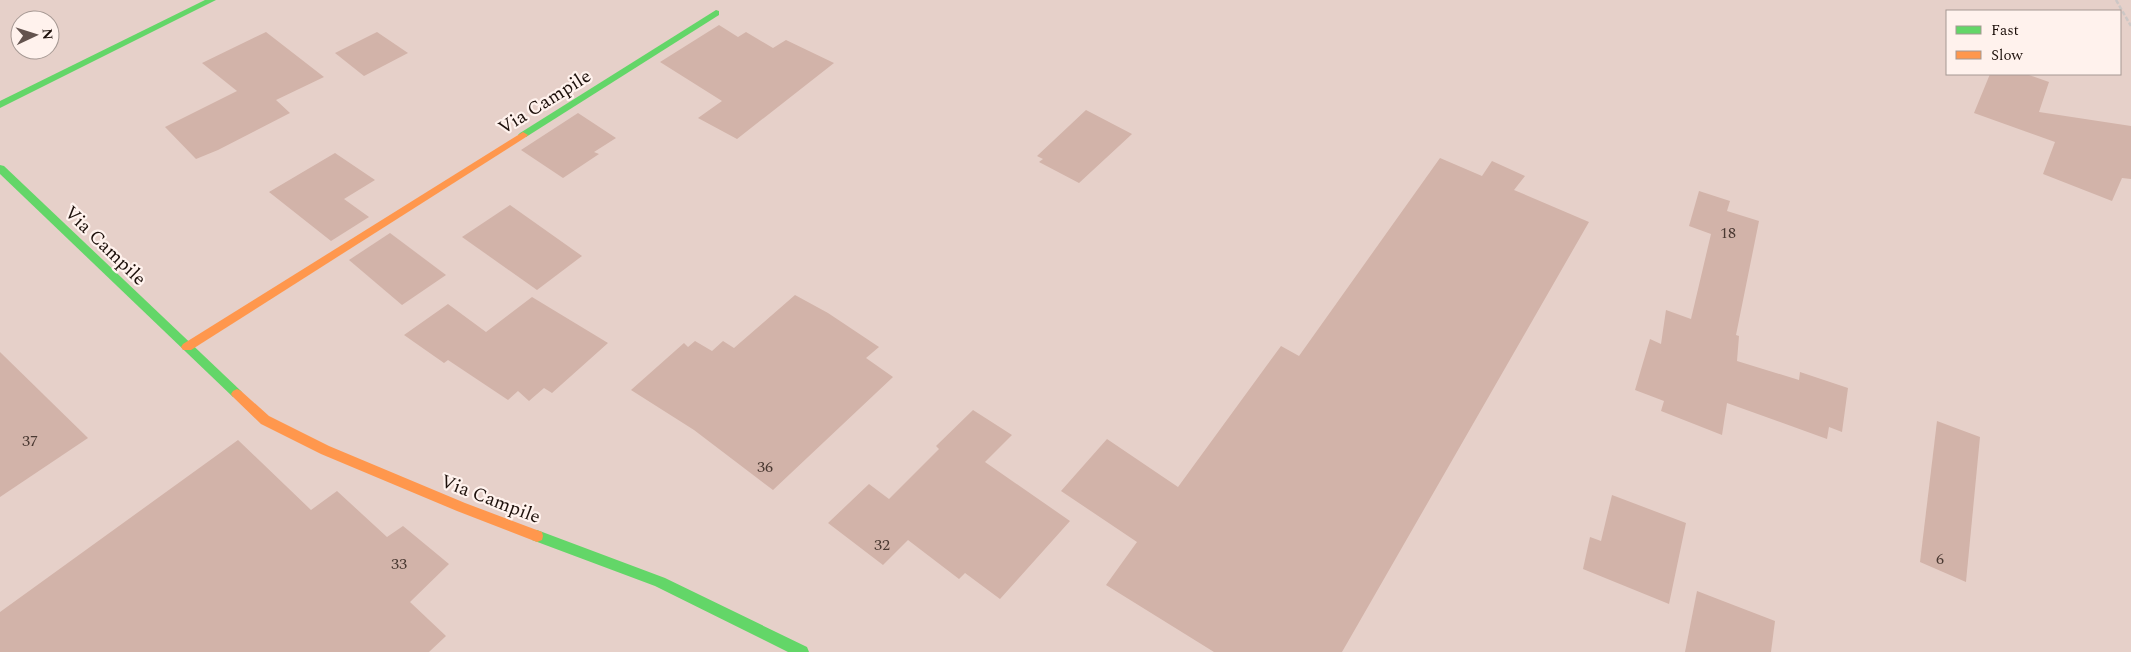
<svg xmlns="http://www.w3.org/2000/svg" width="2131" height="652" viewBox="0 0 2131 652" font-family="Spectral,serif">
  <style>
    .building { fill: #d2b3a9 }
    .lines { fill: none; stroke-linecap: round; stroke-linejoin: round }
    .path { stroke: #cdc7c5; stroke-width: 2.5; stroke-dasharray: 4.5 2; stroke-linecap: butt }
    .fast { fill: #63d668; fill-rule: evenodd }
    .slow { fill: #ff974d; fill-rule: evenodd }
    .labels { text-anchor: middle; stroke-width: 4.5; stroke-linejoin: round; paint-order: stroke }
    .number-label { font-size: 16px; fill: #4a3932 }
    .street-label { font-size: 19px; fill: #1d100b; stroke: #fff2ed }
  </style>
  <rect width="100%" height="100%" fill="#e6d0c9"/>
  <g class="building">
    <path d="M719,25L738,37L746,32L773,48L786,40L834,63L737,139L698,118L722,101L660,62Z"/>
    <path d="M266,32L324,77L276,100L290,113L218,150L196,159L165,127L237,91L202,63Z"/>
    <path d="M377,32L408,53L364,76L335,53Z"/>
    <path d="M1990,74H2026L2049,82L2039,112L2131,126V179L2122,178L2112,201L2043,174L2055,142L1974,113Z"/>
    <path d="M1086,110L1132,134L1079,183L1039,162L1043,159L1037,156Z"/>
    <path d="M578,113L616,138L594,152L599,154L563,178L521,150Z"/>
    <path d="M335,153L375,180L344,199L369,217L331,241L269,192Z"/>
    <path d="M1440,158L1482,176L1492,161L1525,176L1514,190L1589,222L1342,652H1214L1106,585L1137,542L1061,491L1107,439L1178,487L1281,346L1299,356Z"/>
    <path d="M1699,191L1730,201L1727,211L1759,221L1736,335L1739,336L1737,361L1799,380L1800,372L1848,388L1842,432L1829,427L1827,439L1727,403L1722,435L1661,411L1664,401L1635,390L1650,339L1661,344L1666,310L1691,319L1711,234L1689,226Z"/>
    <path d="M510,205L582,256L537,290L462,237Z"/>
    <path d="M390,233L446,275L402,305L349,260Z"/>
    <path d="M795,295L828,313L879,347L866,358L893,377L773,490L694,430L631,390L684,343L688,347L695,341L712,351L723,341L734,348Z"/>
    <path d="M532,297L608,343L552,393L544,388L529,401L518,391L508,400L448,360L444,363L404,335L448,304L486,332Z"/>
    <path d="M0,352L88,438L0,497Z"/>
    <path d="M973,410L1012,435L985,462L1070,521L1000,599L965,573L959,579L908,540L883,565L828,523L869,484L889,499L939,449L936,446Z"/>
    <path d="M1937,421L1980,437L1966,582L1920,562Z"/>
    <path d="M238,440L311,510L337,491L387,537L403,526L449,564L410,602L446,636L429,652H0V612Z"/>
    <path d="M1612,495L1686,523L1669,604L1583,569L1590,537L1601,541Z"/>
    <path d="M1697,591L1775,621L1771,652H1685Z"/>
  </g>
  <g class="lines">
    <path class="path" d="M2116,0L2131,26"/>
    <g class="fast">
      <path d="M205,0H216L0,108V101Z"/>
      <path d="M716,10L719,11V15L526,137H520L518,135L520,133Z"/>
      <path d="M0,165L4,166L241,391L243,394L241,397H233L0,174Z"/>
      <path d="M537,530L665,578L807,647L809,652H788L655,586L532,540L531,536L532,532Z"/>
    </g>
    <g class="slow">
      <path d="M523,132L528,135L526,137L191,350H183L181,347L183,344Z"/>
      <path d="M237,389L241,391L269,416L329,446L465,503L542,532L543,536L542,540L537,542L457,511L321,454L261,424L233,397L231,394L233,391Z"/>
    </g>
  </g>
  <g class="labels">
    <g class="number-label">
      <text x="1728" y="238">18</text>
      <text x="30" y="446">37</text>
      <text x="765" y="472">36</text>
      <text x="882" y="550">32</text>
      <text x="1940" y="564">6</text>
      <text x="399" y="569">33</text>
    </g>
    <g class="street-label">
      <text transform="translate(544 101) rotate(-32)" y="7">Via Campile</text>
      <text transform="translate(106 245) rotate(44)" y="7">Via Campile</text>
      <text transform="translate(491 498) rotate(21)" y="7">Via Campile</text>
    </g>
  </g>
  <rect x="1946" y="10" width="175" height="65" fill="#fff2ed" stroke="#a59893"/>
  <rect x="1956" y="26" width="25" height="8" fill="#63d668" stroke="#a59893"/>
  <text x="1991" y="35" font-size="15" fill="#1d100b">Fast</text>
  <rect x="1956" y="51" width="25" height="8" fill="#ff974d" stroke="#a59893"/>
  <text x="1991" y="60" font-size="15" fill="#1d100b">Slow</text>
  <g transform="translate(35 35) rotate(86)"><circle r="24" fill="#fff2ed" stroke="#a59893"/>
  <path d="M0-4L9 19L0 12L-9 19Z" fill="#63534e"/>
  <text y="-8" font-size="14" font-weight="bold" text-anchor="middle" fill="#1d100b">N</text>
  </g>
</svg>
